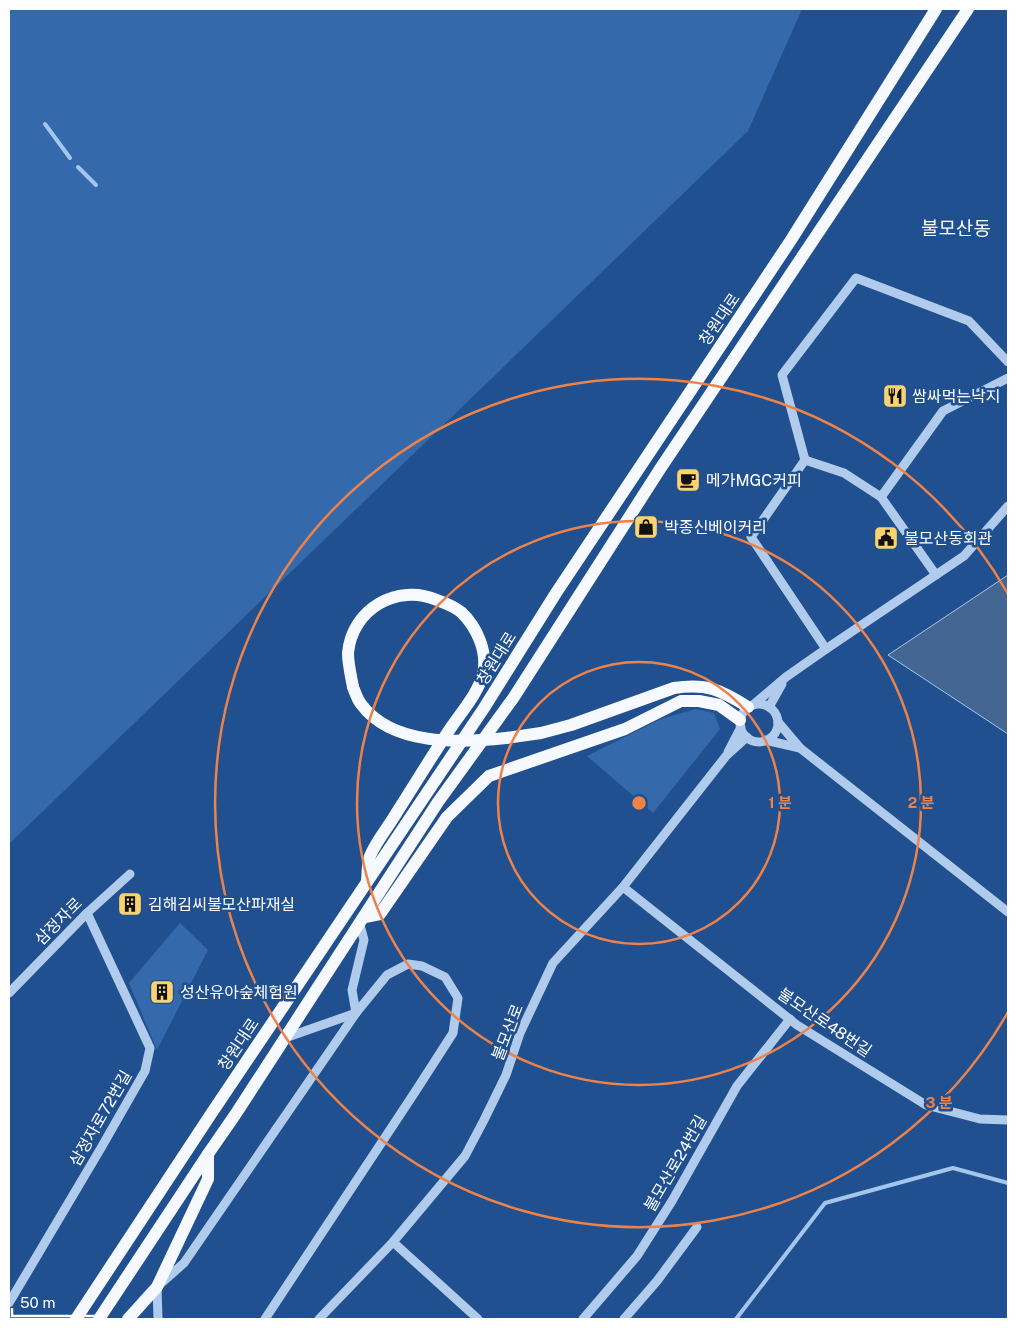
<svg xmlns="http://www.w3.org/2000/svg" width="1017" height="1328" viewBox="0 0 1017 1328" font-family="'Public Sans','Noto Sans KR',sans-serif">
  <style>
    .green { fill: #346aac }
    .water { fill: #446693; stroke: #a4c6ee }
    .lines { fill: none; stroke-linecap: round; stroke-linejoin: round }
    .stream { stroke: #a4c6ee; stroke-width: 4 }
    .minor { stroke: #b0cbec; stroke-width: 9 }
    .major { stroke: #f6f9ff; stroke-width: 12 }
    .major-bridge { stroke: #f6f9ff; stroke-width: 12 }
    .ring { fill: none; stroke: #ee8249; stroke-width: 2.5 }
    .labels { text-anchor: middle; stroke-width: 5; stroke-linejoin: round; paint-order: stroke }
    .street-label { font-size: 16px; fill: #fff; stroke: #20508f }
    .poi-label { font-size: 16px; fill: #fff; stroke: #20508f; text-anchor: start }
    .quarter-label { font-size: 19px; fill: #fff; stroke: #20508f }
    .centre { fill: #ee8249; stroke: #20508f; stroke-width: 2.5 }
    .ring-label { font-size: 15px; text-anchor: middle; font-weight: bold; fill: #ee8249; stroke: #20508f; stroke-width: 5; stroke-linejoin: round; paint-order: stroke }
  </style>
  <rect width="100%" height="100%" fill="#20508f"/>
  <g class="green">
    <path d="M9,9H802L748,131L9,844Z"/>
    <path d="M696,709L714,713L720,729L653,813L587,756L661,719Z"/>
    <path d="M180,923L208,950L157,1050L129,983Z"/>
  </g>
  <path class="water" d="M1008,575V734L888,655Z"/>
  <g class="lines">
    <g class="stream">
      <path d="M45,124L70,158"/>
      <path d="M78,167L96,185"/>
      <path d="M736,1319L825,1203L953,1168L1008,1183"/>
    </g>
    <g class="minor">
      <path d="M805,460L782,375L856,278L969,321L1008,362"/>
      <path d="M881,497L943,411L1008,378"/>
      <path d="M826,649L751,537L805,460L844,473L881,497L936,575"/>
      <circle cx="759" cy="723" r="19"/>
      <path d="M753,705L786,677L826,649L964,556L1008,506"/>
      <path d="M769,707L782,684"/>
      <path d="M778,722L800,748L1008,912"/>
      <path d="M765,740L800,748"/>
      <path d="M728,752L741,727"/>
      <path d="M623,887L797,1025L926,1105L980,1119L1008,1120"/>
      <path d="M9,993L87,913L130,874"/>
      <path d="M285,1038L356,1013L352,990L364,940L360,925"/>
      <path d="M393,1242L478,1319"/>
      <path d="M9,1303L101,1148L145,1071L150,1048L87,913"/>
      <path d="M158,1319L157,1287L184,1263L356,1013L387,975L408,964L422,966L445,977L458,998L453,1033L415,1092L265,1319"/>
      <path d="M319,1319L393,1242L465,1156L484,1120L506,1075L520,1033L553,963L623,887L726,756L747,737"/>
      <path d="M583,1319L637,1256L672,1201L737,1086L790,1019"/>
      <path d="M624,1319L657,1281L697,1227"/>
    </g>
    <g class="major">
      <path d="M353,687C351,676 348,664 348,653C352,609 397,583 437,600C445,603 454,606 461,612C477,627 488,652 483,674C478,693 463,710 452,726C433,754 415,784 397,812C389,826 377,840 371,854C367,861 368,872 367,880"/>
      <path d="M506,738L541,733L571,725L674,688C707,683 721,690 748,707"/>
      <path d="M365,917L380,914L447,817L489,776L625,729L681,701H699L719,705L740,720"/>
      <path d="M76,1319L211,1114L484,708L556,593L791,240L936,9"/>
      <path d="M99,1319L208,1154L235,1115L438,802L514,697L660,469L968,9"/>
      <path d="M128,1319L157,1287L208,1179V1154"/>
    </g>
    <path class="major-bridge" d="M353,687C355,692 357,699 361,704C392,746 459,743 506,738"/>
  </g>
  <g class="ring">
    <circle cx="639" cy="803" r="141"/>
    <circle cx="639" cy="803" r="282"/>
    <path d="M1008 1012A424 424 0 1 1 1008 594"/>
  </g>
  <defs>
    <symbol id="restaurant-square" viewBox="-11 -11 22 22"><rect x="-9" y="-9" width="18" height="18" rx="4" fill="#f9d271" stroke="#20508f"/><path d="M-5-6h1v4h1v-4h1v4h1v-4h1v5L-1.5 .5V6h-2V.5L-5-1ZM5-6V6H3V1.5H1.5Q1.5-4 5-6Z" fill="#111"/></symbol>
    <symbol id="cafe-square" viewBox="-11 -11 22 22"><rect x="-9" y="-9" width="18" height="18" rx="4" fill="#f9d271" stroke="#20508f"/><path d="M-5.5-4.5H6V0H3Q3 3.5 0 3.5H-2.5Q-5.5 3.5-5.5 0ZM3-3.2v2h1.7v-2ZM-6 4.5H4V6H-6Z" fill="#111"/></symbol>
    <symbol id="shop-square" viewBox="-11 -11 22 22"><rect x="-9" y="-9" width="18" height="18" rx="4" fill="#f9d271" stroke="#20508f"/><path d="M-5-2.5h2.3a2.7 3.5 0 0 1 5.4 0H5L5.5 6h-11ZM-1.5-2.5h3a1.5 2.3 0 0 0-3 0Z" fill="#111"/></symbol>
    <symbol id="civic-square" viewBox="-11 -11 22 22"><rect x="-9" y="-9" width="18" height="18" rx="4" fill="#f9d271" stroke="#20508f"/><path d="M-.6-6.5H3V-4.5H.6V-3L4-1V1h2V6H-6V1h2V-1L-.6-3ZM-1.2 2.5V6h2.4V2.5Z" fill="#111"/></symbol>
    <symbol id="building-square" viewBox="-11 -11 22 22"><rect x="-9" y="-9" width="18" height="18" rx="4" fill="#f9d271" stroke="#20508f"/><path d="M-4-6H4V6H1V3H-1V6H-4ZM-2.5-4.3h1.7v1.8h-1.7ZM.8-4.3h1.7v1.8H.8ZM-2.5-1h1.7V.8h-1.7ZM.8-1h1.7V.8H.8Z" fill="#111"/></symbol>
  </defs>
  <g fill-rule="evenodd">
    <use href="#restaurant-square" x="881" y="382" width="28" height="28"/>
    <use href="#cafe-square" x="674" y="466" width="28" height="28"/>
    <use href="#shop-square" x="632" y="513" width="28" height="28"/>
    <use href="#civic-square" x="872" y="524" width="28" height="28"/>
    <use href="#building-square" x="116" y="890" width="28" height="28"/>
    <use href="#building-square" x="148" y="978" width="28" height="28"/>
  </g>
  <g class="labels">
    <g class="street-label">
      <text transform="translate(719 319) rotate(-56)" y="6">창원대로</text>
      <text transform="translate(496 658) rotate(-58)" y="6">창원대로</text>
      <text transform="translate(58 921) rotate(-45)" y="6">삼정자로</text>
      <text transform="translate(825 1022) rotate(34)" y="6">불모산로48번길</text>
      <text transform="translate(507 1032) rotate(-69)" y="6">불모산로</text>
      <text transform="translate(238 1044) rotate(-56)" y="6">창원대로</text>
      <text transform="translate(100 1118) rotate(-60)" y="6">삼정자로72번길</text>
      <text transform="translate(675 1163) rotate(-60)" y="6">불모산로24번길</text>
    </g>
    <g class="poi-label">
      <text x="912" y="402">쌈싸먹는낙지</text>
      <text x="706" y="486">메가MGC커피</text>
      <text x="664" y="533">박종신베이커리</text>
      <text x="904" y="544">불모산동회관</text>
      <text x="148" y="910">김해김씨불모산파재실</text>
      <text x="180" y="998">성산유아숲체험원</text>
    </g>
    <g class="quarter-label">
      <text x="956" y="235">불모산동</text>
    </g>
  </g>
  <circle cx="639" cy="803" r="8" class="centre"/>
  <g class="ring-label">
    <text x="780" y="808">1 분</text>
    <text x="921" y="808">2 분</text>
    <text x="939" y="1108">3 분</text>
  </g>
  <rect width="1017" height="1328" fill="none" stroke="#ffffff" stroke-width="20"/>
  <path d="M12 1308v8h89v-8" fill="none" stroke="#ffffff" stroke-width="2.5"/>
  <text x="20" y="1308" font-size="15" fill="#ffffff" stroke="#20508f" stroke-width="4" paint-order="stroke">50 m</text>
</svg>
